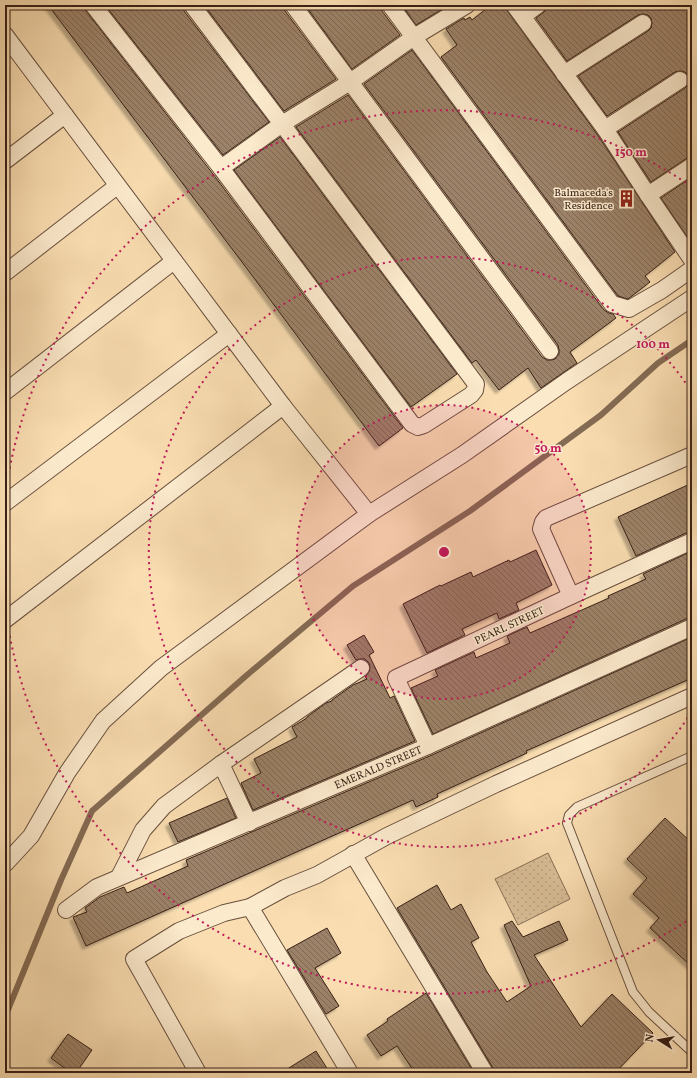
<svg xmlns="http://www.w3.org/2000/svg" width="697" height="1078" viewBox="0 0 697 1078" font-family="Vollkorn,serif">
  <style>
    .green { fill: url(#green-dots); stroke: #886e56 }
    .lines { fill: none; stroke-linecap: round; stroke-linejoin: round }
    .stream { stroke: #846b54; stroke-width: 6 }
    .building { fill: url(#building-back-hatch); stroke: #371f16; filter: url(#shadow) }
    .service-casing { stroke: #684f3d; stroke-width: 10 }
    .minor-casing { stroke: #684f3d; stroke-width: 18 }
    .service { stroke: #fceacd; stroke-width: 8 }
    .minor { stroke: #fceacd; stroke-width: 16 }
    .ring { fill: none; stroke: #c2185b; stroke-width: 2; stroke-dasharray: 2 4 }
    .labels { text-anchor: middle; stroke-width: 3; stroke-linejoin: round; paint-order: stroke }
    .poi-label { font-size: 11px; fill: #371f16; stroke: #fceacd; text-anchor: end }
    .street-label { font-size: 11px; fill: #371f16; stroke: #fceacd }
    .centre { fill: #c2185b; stroke: #fceacd; stroke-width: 2 }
    .ring-label { font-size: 12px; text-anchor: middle; font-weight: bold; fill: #c2185b; stroke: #fceacd; stroke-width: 3; stroke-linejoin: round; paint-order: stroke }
  </style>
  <defs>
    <pattern id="green-dots" width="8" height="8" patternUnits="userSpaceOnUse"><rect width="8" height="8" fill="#d9be97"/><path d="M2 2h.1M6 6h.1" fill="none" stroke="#bba381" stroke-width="1.8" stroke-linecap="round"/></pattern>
    <pattern id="building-back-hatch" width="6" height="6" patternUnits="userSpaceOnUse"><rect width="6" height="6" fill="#9c8267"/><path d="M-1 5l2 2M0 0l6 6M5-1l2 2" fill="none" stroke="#806a54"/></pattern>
    <filter id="shadow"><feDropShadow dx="-3.5" dy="3.5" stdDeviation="1" flood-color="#0004"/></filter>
  </defs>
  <rect width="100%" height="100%" fill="#fadeb2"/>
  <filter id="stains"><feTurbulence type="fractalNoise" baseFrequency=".005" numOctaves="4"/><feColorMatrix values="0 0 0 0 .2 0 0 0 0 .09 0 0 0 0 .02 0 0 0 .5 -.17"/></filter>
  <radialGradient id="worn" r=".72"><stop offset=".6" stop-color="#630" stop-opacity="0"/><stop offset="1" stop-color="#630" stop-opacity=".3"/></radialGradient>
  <path class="green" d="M548,853L570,899L518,925L495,879Z"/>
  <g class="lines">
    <path class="stream" d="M5,1017L61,880L92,811L247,675L353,586L470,511L601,415L658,363L692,340"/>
  </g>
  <g class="building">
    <path d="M48,5H84L86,11L213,174L403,428L379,446L254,278Z"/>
    <path d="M105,5H183L184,11L269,122L223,155Z"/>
    <path d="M204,5H284L285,11L336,79L284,111Z"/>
    <path d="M305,5H381L382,11L400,35L352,69Z"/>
    <path d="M402,5H449L416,25Z"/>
    <path d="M491,5H502L506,9L597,134L675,252L645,276L650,282L628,299L618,296L441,57L457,45L446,29L464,18L465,20L470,17L472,20Z"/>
    <path d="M547,5H692V157L687,158L651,182L618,132L685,88L689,84V80L688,75L685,72L680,71L675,72L607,116L578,76L648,31L651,28L652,23L651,18L648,15L643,14L638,15L567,61L536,18L544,12L546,9Z"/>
    <path d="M412,50L604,310L609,313L613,314L616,318L570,352L577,363L541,388L528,368L499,390L476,360L472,363L296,127L348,95L542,357L547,360H551L555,359L559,354V350L558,345L364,84Z"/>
    <path d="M280,137L457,374L411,407L234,170Z"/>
    <path d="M692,177V239L690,241L661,198Z"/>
    <path d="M692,483V532H688L636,556L618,517Z"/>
    <path d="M536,550L552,585L516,603L519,610L499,619L497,613L462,629L465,635L427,653L403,604L440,585L441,586L471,572L473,577L509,560L510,562Z"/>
    <path d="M692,551V618H688L433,734L411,688L438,676L435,670L474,652L476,658L510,643L507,636L527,627L530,633L566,617L609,598L608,596L646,579L643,574Z"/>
    <path d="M364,635L374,652L369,655L390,698L394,696L415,741L253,810L241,783L261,773L254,759L297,737L292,727L307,718V717L326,703L332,701V700L353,685L367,679L365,677L369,672L370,668L369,663L365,659H360L356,660L347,645Z"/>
    <path d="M692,637V678L526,751L527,753L437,794L438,797L416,807L413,800L86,946L73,917L87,912L85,908L100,897L124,887L127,893L188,866L186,860L432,755Z"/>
    <path d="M227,798L236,818L178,842L169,823Z"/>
    <path d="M665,818L692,843V967L650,928L659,918L633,894L647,878L627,859Z"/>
    <path d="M437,885L451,910L461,904L479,938L471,942L487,972L507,1002L531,986L504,925L512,921L523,937L559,921L568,940L534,955L581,1027L612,994L653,1033L615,1073H494L493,1068L397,908Z"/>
    <path d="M327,928L341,953L315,968L339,1006L326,1014L287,950Z"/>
    <path d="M426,993L474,1073H415L397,1046L381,1056L367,1035L388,1021L387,1019Z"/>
    <path d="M68,1034L92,1050L76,1073H71L51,1058Z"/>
    <path d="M316,1051L330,1073H281Z"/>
  </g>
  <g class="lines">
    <defs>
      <path id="service" d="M692,756L577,807L569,815L567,823L633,992L649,1012L692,1052"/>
      <g id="minor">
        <path d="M93,5L221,168L412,424L418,427L424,425L471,395L475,390L476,384L282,124L192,5"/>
        <path d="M293,5L550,351"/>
        <path d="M390,5L612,304L629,309L662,290L692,269"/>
        <path d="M514,5L605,129L648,195L692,260"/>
        <path d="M523,16L538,5"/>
        <path d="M5,35L283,406L369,514"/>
        <path d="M564,74L643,23"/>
        <path d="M605,129L680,80"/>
        <path d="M5,161L65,115"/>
        <path d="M221,168L282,124L350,82L414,37L467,5"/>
        <path d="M648,195L692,166"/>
        <path d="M5,273L117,186"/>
        <path d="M5,392L174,261"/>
        <path d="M5,503L229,334"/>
        <path d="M571,596L541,529L543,522L546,518L692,455"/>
        <path d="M5,620L283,406"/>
        <path d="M428,746L396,678L571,596L692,541"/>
        <path d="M221,764L249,823"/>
        <path d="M353,854L485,1073"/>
        <path d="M5,864L31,836L67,773L103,721L161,668L369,514L462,455L567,381L692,298"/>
        <path d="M119,877L143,830L164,806L221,764L361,668"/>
        <path d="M250,907L350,1073"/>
        <path d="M66,910L97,887L428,746L692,627"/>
        <path d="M198,1073L134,959L179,931L224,913L250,907L285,888L317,875L387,836L496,784L692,696"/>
      </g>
    </defs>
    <use href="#service" class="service-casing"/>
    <use href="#minor" class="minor-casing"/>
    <use href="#service" class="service"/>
    <use href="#minor" class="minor"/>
  </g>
  <circle cx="444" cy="552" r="147" fill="#c2185b" fill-opacity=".12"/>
  <g class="ring">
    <circle cx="444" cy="552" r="147"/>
    <path d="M691 713A295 295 0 1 1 691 391"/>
    <path d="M691 918A442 442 0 0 1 5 606M5 498A442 442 0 0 1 691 186"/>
  </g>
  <defs>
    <symbol id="building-bare" viewBox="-9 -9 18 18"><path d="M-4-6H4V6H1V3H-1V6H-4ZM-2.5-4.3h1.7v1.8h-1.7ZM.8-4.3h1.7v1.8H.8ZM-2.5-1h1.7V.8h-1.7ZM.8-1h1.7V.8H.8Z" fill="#8f2418" stroke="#fceacd" stroke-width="2.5" paint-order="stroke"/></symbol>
  </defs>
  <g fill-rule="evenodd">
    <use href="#building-bare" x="614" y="186" width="25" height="25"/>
  </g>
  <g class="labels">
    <g class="poi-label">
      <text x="613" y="196">Balmaceda's<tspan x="613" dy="13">Residence</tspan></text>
    </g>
    <g class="street-label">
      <text transform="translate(509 625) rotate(-25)" y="4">PEARL STREET</text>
      <text transform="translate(378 767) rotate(-23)" y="4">EMERALD STREET</text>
    </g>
  </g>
  <circle cx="444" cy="552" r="6" class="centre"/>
  <g class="ring-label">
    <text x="631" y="156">150 m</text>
    <text x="653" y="348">100 m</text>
    <text x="548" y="452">50 m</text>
  </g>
  <rect width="697" height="1078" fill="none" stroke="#fadeb2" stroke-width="20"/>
  <rect x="6" y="6" width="685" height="1066" fill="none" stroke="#371f16" stroke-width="2"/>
  <rect x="10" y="10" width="677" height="1058" fill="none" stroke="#371f16"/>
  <g transform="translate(659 1040) rotate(281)" stroke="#fceacd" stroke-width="3" paint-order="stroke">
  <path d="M0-3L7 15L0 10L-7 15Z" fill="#371f16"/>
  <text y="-6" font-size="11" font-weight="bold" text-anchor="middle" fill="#371f16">N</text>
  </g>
  <rect width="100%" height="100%" filter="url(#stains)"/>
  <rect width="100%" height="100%" fill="url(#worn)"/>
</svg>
